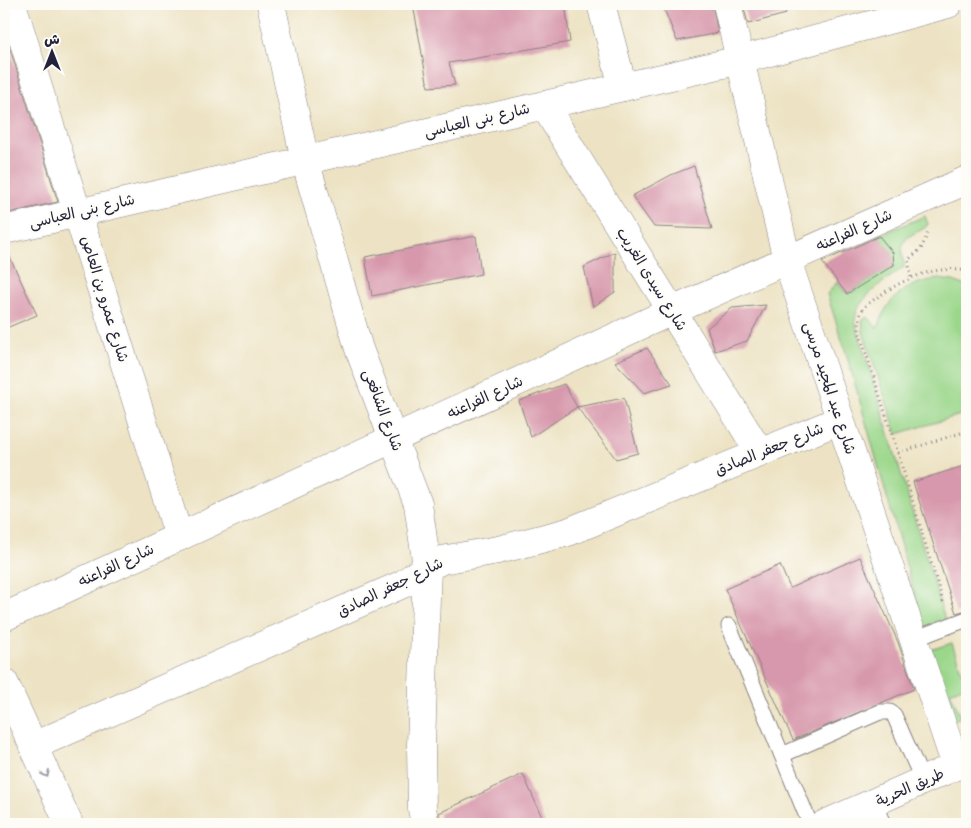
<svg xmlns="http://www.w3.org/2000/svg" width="971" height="828" viewBox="0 0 971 828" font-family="Mali,'Playpen Sans Arabic',sans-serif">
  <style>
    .green { fill: #9bd78b; stroke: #5e7c63 }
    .building { fill: #d797ac }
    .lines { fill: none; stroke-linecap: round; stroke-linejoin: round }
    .service-casing { stroke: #888280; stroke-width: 17 }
    .minor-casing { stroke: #888280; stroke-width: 29 }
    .primary-casing { stroke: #888280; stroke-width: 29 }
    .path { stroke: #888280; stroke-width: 3; stroke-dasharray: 1 4; stroke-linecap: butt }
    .service { stroke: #fff; stroke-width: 15 }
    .minor { stroke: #fff; stroke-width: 28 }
    .primary { stroke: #fff; stroke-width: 28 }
    .oneway { stroke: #9c9ca7 }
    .labels { text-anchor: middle; stroke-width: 4.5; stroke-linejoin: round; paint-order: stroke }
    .street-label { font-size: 15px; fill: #22223b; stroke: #fdfcf7 }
  </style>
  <rect width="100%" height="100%" fill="#fdfcf7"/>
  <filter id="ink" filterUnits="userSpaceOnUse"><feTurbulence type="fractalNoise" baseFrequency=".02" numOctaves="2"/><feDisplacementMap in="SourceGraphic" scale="10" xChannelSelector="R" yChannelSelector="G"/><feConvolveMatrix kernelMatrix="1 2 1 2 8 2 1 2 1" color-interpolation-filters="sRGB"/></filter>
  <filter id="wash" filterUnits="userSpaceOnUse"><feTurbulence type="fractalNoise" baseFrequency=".0096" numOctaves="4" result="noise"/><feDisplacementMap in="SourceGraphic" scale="20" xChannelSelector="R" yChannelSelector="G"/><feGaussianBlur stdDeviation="1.12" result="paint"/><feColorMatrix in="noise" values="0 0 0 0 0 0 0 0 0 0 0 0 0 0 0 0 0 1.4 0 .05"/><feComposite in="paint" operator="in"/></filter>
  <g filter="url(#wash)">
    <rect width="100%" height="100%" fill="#ede3c4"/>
    <g class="green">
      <path d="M925,216L928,224C926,228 923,229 919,231C898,240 902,248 904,267C886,281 856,297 855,321L946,623L925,631L847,356L827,294L837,282L847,294L887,269L894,267L892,252L882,251L886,245L878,236Z"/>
      <path d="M939,279L953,281L967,286V413L897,434L863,332L862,320L868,317L877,328C880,324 881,318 883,314C895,291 916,281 939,279Z"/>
      <path d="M952,643L962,673L967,671V685L950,692L961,717L951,721L930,650Z"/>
    </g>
    <g id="blocks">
      <g class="building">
        <path d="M413,4H565L570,42L449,63L455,85L428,87Z"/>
        <path d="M662,4H712L718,33L677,41Z"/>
        <path d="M743,4H785L786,14L748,24Z"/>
        <path d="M4,30L58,202L4,214Z"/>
        <path d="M694,166L712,229L654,227L632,196L671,175Z"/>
        <path d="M476,236L481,274L372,296L365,257Z"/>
        <path d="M879,236L893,253L894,265L847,294L822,262Z"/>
        <path d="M4,245L37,315L4,329Z"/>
        <path d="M615,252V292L593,307L584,267Z"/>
        <path d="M766,305L747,341L715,351L707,328L732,308Z"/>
        <path d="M647,348L672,384L644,393L615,362Z"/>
        <path d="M564,384L577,407L531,437L519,401Z"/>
        <path d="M624,398L638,453L616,459L577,407Z"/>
        <path d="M967,465V610L956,613L913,482Z"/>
        <path d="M860,557L898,642L914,689L793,740L725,589L780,565L790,588Z"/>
        <path d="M523,774L545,824H440L439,813Z"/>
      </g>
    </g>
  </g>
  <g filter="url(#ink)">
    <use href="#blocks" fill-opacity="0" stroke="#888280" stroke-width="1"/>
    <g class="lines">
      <defs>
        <g id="service">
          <path d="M729,626L810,824"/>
          <path d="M914,639L967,619"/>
          <path d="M782,755L880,712H890L894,715L923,781"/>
          <path d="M874,802L883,824"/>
        </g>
        <g id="minor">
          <path d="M12,4L179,537"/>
          <path d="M271,4L305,160L359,349L418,504L427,567L421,745L422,809L425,824"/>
          <path d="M601,4L623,87"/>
          <path d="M727,4L787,260L956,766"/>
          <path d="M544,105L760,453"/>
          <path d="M4,230L740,60L948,4"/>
          <path d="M4,617L672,311L967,180"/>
          <path d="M4,682L69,824"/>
          <path d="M33,746L403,584L427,567L442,560L498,550L568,532L840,420"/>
        </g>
        <path id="primary" d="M825,824L967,761"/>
      </defs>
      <use href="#service" class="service-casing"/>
      <use href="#minor" class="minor-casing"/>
      <use href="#primary" class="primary-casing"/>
      <g class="path">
        <path d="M911,277L908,260L921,249L929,231"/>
        <path d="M898,453L967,431"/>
        <path d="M943,602L898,453L859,331C859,324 859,317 862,311C865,304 873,301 879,296C906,278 934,265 967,271"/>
      </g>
      <use href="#service" class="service"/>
      <use href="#minor" class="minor"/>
      <use href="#primary" class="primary"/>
    </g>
    <defs><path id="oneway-chevron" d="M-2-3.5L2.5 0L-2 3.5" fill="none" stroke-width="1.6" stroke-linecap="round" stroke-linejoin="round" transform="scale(1.25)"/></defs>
    <use class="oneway" href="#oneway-chevron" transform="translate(46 774) rotate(65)"/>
  </g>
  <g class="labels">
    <g class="street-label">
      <text transform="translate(477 120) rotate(-13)" y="5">شارع بنى العباسى</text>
      <text transform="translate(82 211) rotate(-13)" y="5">شارع بنى العباسى</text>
      <text transform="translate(854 230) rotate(-24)" y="5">شارع الفراعنه</text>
      <text transform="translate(652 279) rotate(58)" y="5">شارع سيدى الغريب</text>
      <text transform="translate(105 299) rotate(73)" y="5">شارع عمرو بن العاص</text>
      <text transform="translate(830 388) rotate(72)" y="5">شارع عبد المجيد مرسى</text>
      <text transform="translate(485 397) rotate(-25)" y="5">شارع الفراعنه</text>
      <text transform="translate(383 410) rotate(69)" y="5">شارع الشافعى</text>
      <text transform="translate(769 449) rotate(-22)" y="5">شارع جعفر الصادق</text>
      <text transform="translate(116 565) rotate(-25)" y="5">شارع الفراعنه</text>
      <text transform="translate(390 587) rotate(-26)" y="5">شارع جعفر الصادق</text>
      <text transform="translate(910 787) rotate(-24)" y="5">طريق الحرية</text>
    </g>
  </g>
  <rect width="971" height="828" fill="none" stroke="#fdfcf7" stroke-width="20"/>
  <g transform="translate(52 52)" stroke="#fdfcf7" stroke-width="4" paint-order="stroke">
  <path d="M0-4L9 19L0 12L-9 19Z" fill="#22223b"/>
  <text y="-8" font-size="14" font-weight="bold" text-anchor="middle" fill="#22223b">ش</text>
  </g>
</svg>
